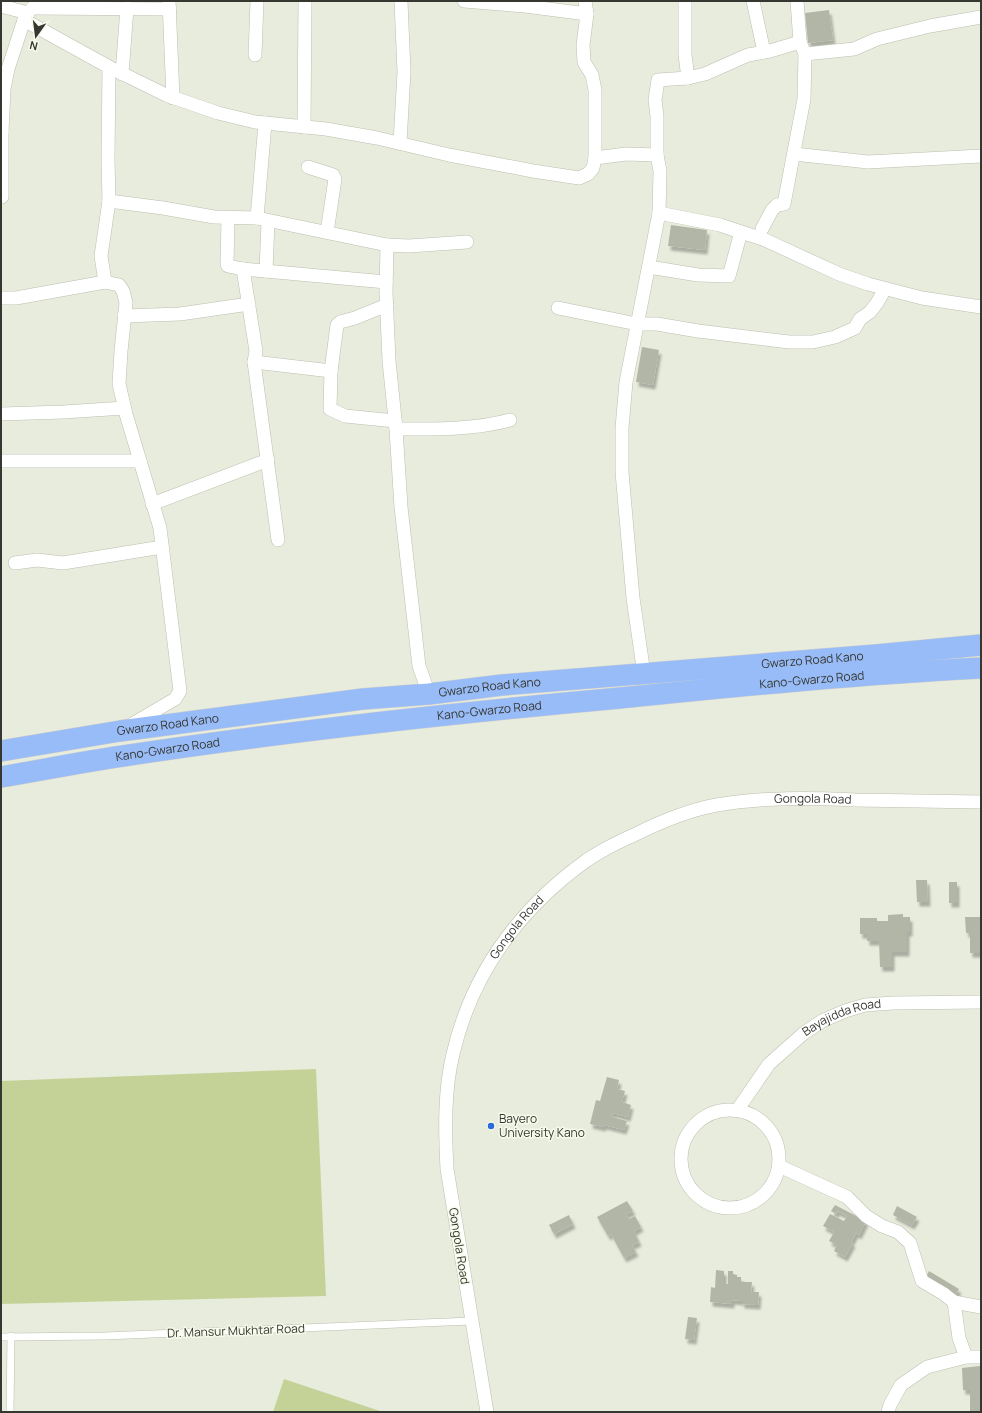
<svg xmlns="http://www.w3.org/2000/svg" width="982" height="1413" viewBox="0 0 982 1413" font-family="Manrope,sans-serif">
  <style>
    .green { fill: #c5d297 }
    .building { fill: #b2b6a7; filter: url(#shadow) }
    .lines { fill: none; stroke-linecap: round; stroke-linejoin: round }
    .service-casing { stroke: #bcbfb0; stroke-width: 8 }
    .minor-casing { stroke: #bcbfb0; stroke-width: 14 }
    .primary-casing { stroke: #cfcfce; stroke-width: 22 }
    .service { stroke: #fff; stroke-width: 7 }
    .minor { stroke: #fff; stroke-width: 13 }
    .primary { stroke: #98bcf8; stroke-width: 21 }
    .poi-dot { fill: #2a6dda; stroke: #f6faea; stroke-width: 1.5 }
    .labels { text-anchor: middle; stroke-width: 3; stroke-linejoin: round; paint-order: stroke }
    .street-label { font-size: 12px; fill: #363731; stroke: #f6faea }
    .poi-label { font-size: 12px; fill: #363731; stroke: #f6faea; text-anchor: start }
  </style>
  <defs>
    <filter id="shadow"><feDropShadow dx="2.5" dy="4.5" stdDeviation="1" flood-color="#0004"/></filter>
  </defs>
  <rect width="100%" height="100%" fill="#e8ecdc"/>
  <g class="green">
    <path d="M316,1069L326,1296L1,1304V1081Z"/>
    <path d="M284,1379L383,1412H273Z"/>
  </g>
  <g class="building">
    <path d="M829,10L833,40L808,43L805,13Z"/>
    <path d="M671,225L707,230L705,250L668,246Z"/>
    <path d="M642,347L659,350L653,385L636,382Z"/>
    <path d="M916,880H927L928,902H917Z"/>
    <rect x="949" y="882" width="8" height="21"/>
    <path d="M903,914V917H910V932H907V952H892V967H880L879,941H867V934H860V918H877V921H888V915Z"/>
    <path d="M965,917H981V953H970V933H966Z"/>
    <path d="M607,1077L619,1080L617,1089L625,1091L622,1102L631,1105L628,1117L613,1113L612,1117L627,1121L624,1130L604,1125L603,1127L590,1124L596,1100L600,1101Z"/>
    <path d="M627,1201L633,1211L626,1214L629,1219L635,1216L641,1227L634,1231L639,1242L632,1245L636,1252L624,1258L611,1234L608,1236L597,1217Z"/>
    <path d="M835,1205L866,1221L859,1235L856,1233L851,1242L853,1243L845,1257L834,1251L837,1245L829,1241L834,1232L823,1226L830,1214L844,1221L847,1216L837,1211L836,1214L831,1211Z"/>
    <path d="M897,1206L917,1217L912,1225L893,1215Z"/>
    <path d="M569,1215L573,1224L554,1234L549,1225Z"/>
    <path d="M716,1270L724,1271V1284H728V1271H733V1274L737,1275V1277H741V1282H752L751,1292H759L758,1305L742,1304V1301L732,1300V1304L710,1302L711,1287L715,1288Z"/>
    <path d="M929,1271L959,1289L954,1298L925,1279Z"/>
    <path d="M688,1317L697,1318L694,1340L685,1339Z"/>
    <path d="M980,1366L981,1369V1412H970V1390H963L962,1368Z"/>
  </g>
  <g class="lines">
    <defs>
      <g id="service">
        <path d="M1,1337L105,1336L471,1321"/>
        <path d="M10,1412L11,1336"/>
      </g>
      <g id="minor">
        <path d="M169,1L173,98"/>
        <path d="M464,1L525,6L587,14"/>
        <path d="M585,1L587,14L583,45L584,62L592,75L595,90V158"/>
        <path d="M685,1V55L688,78"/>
        <path d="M753,1L764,52"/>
        <path d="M1,6L28,13"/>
        <path d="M32,8L170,9"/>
        <path d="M24,20L109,67L166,95L218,113L255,122L326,129L377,138L449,155L533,171L579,178L588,174L593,168L595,158L626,154L657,155"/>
        <path d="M805,54L854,49L877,39L930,26L981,17"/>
        <path d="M255,55L257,1"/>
        <path d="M122,74L127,8"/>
        <path d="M304,127L305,1"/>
        <path d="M1,132H2L4,89L8,69L24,20L28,13"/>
        <path d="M400,143L404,72L401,1"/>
        <path d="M794,154L868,162L981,156"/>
        <path d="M308,167L333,175L335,179L327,232"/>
        <path d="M2,197V132"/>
        <path d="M109,201L163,208L214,217L257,218L387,245L409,246L467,242"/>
        <path d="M659,213L720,225L741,232L763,239L839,274L868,284L922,298L981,307"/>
        <path d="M228,218L227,264L228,266L243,269L386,282"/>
        <path d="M257,218L265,123"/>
        <path d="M762,229L772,210L777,205L784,204L804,99L805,54L800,42"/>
        <path d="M387,245L386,292L389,361L396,429L401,507L419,666L429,694"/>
        <path d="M649,267L698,275L729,276L741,232"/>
        <path d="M243,269L256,351L254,362L278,540"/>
        <path d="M266,271L268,221"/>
        <path d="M105,282L119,285L123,291L126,303L121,351L119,384L126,414L160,528L180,691L175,699L129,726"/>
        <path d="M1,298H16L105,282L101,256L109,201L108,160L109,67"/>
        <path d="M387,305L355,318L340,322L337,325L331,371L330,409L345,416L395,421"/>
        <path d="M558,308L637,324H657L698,331L789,342H813L835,337L855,328L860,319L870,312L877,303L885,289"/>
        <path d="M124,316L180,314L249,304"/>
        <path d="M254,362L331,371"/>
        <path d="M1,414L64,412L124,408"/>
        <path d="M396,429C434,429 473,430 510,420"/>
        <path d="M1,461H140"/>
        <path d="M152,504L268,460"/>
        <path d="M15,563L37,560L63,563L162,547"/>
        <path d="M644,674L633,598L622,472V428L626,382L659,213L660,171L657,155V116L655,100L658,80L688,78L705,74L748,55L770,51L800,42L797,1"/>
        <path id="s1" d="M738,1109L769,1064L804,1033L822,1021L845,1011L865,1005L893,1003L981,1002"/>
        <circle cx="730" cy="1159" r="49"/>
        <path d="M779,1166L847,1197L866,1216L882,1226L898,1232L910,1243L922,1281L944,1294L954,1302L959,1338L966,1357"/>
        <path d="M954,1302L981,1307"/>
        <path id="s2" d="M487,1412L447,1169C445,1131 444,1091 453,1054C472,972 519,909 587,860C602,850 618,842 634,835C660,822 688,810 717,805C762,797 809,798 855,800C897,801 939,801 981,802"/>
        <path d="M888,1412L890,1405L901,1385L927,1367L966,1357H981"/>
      </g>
      <g id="primary">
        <path id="s3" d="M1,751L120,731L363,699L429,694L502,685L876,655L981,645"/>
        <path id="s4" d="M1,777C42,770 82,762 123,756C288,731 454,713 620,698C740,686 860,674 981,668"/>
      </g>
    </defs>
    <use href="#service" class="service-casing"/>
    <use href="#minor" class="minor-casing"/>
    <use href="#primary" class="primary-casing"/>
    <use href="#service" class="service"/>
    <use href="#minor" class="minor"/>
    <use href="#primary" class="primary"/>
  </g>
  <circle class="poi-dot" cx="491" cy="1126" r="4"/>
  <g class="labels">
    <g class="street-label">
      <text dy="4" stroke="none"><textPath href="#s3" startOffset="817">Gwarzo Road Kano</textPath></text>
      <text dy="4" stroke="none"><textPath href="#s4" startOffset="817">Kano-Gwarzo Road</textPath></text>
      <text dy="4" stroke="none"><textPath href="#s3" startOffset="493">Gwarzo Road Kano</textPath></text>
      <text dy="4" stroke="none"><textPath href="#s4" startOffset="493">Kano-Gwarzo Road</textPath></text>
      <text dy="4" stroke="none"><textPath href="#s3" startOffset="169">Gwarzo Road Kano</textPath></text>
      <text dy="4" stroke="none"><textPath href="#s4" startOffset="169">Kano-Gwarzo Road</textPath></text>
      <text dy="4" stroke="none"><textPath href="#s2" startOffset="841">Gongola Road</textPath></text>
      <text dy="4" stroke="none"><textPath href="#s2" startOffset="505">Gongola Road</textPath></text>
      <text dy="4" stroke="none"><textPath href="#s1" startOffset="143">Bayajidda Road</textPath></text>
      <text transform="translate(459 1246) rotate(81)" y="4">Gongola Road</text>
      <text transform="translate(236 1331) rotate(-2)" y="4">Dr. Mansur Mukhtar Road</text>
    </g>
    <g class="poi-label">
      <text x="499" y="1123">Bayero<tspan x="499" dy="14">University Kano</tspan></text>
    </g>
  </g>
  <rect width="982" height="1413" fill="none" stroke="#363731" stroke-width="4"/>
  <g transform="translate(36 36) rotate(194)" stroke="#f6faea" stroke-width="3" paint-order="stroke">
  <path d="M0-3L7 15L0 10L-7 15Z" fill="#363731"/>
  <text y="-6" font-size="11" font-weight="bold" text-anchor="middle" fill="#363731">N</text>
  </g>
</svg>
